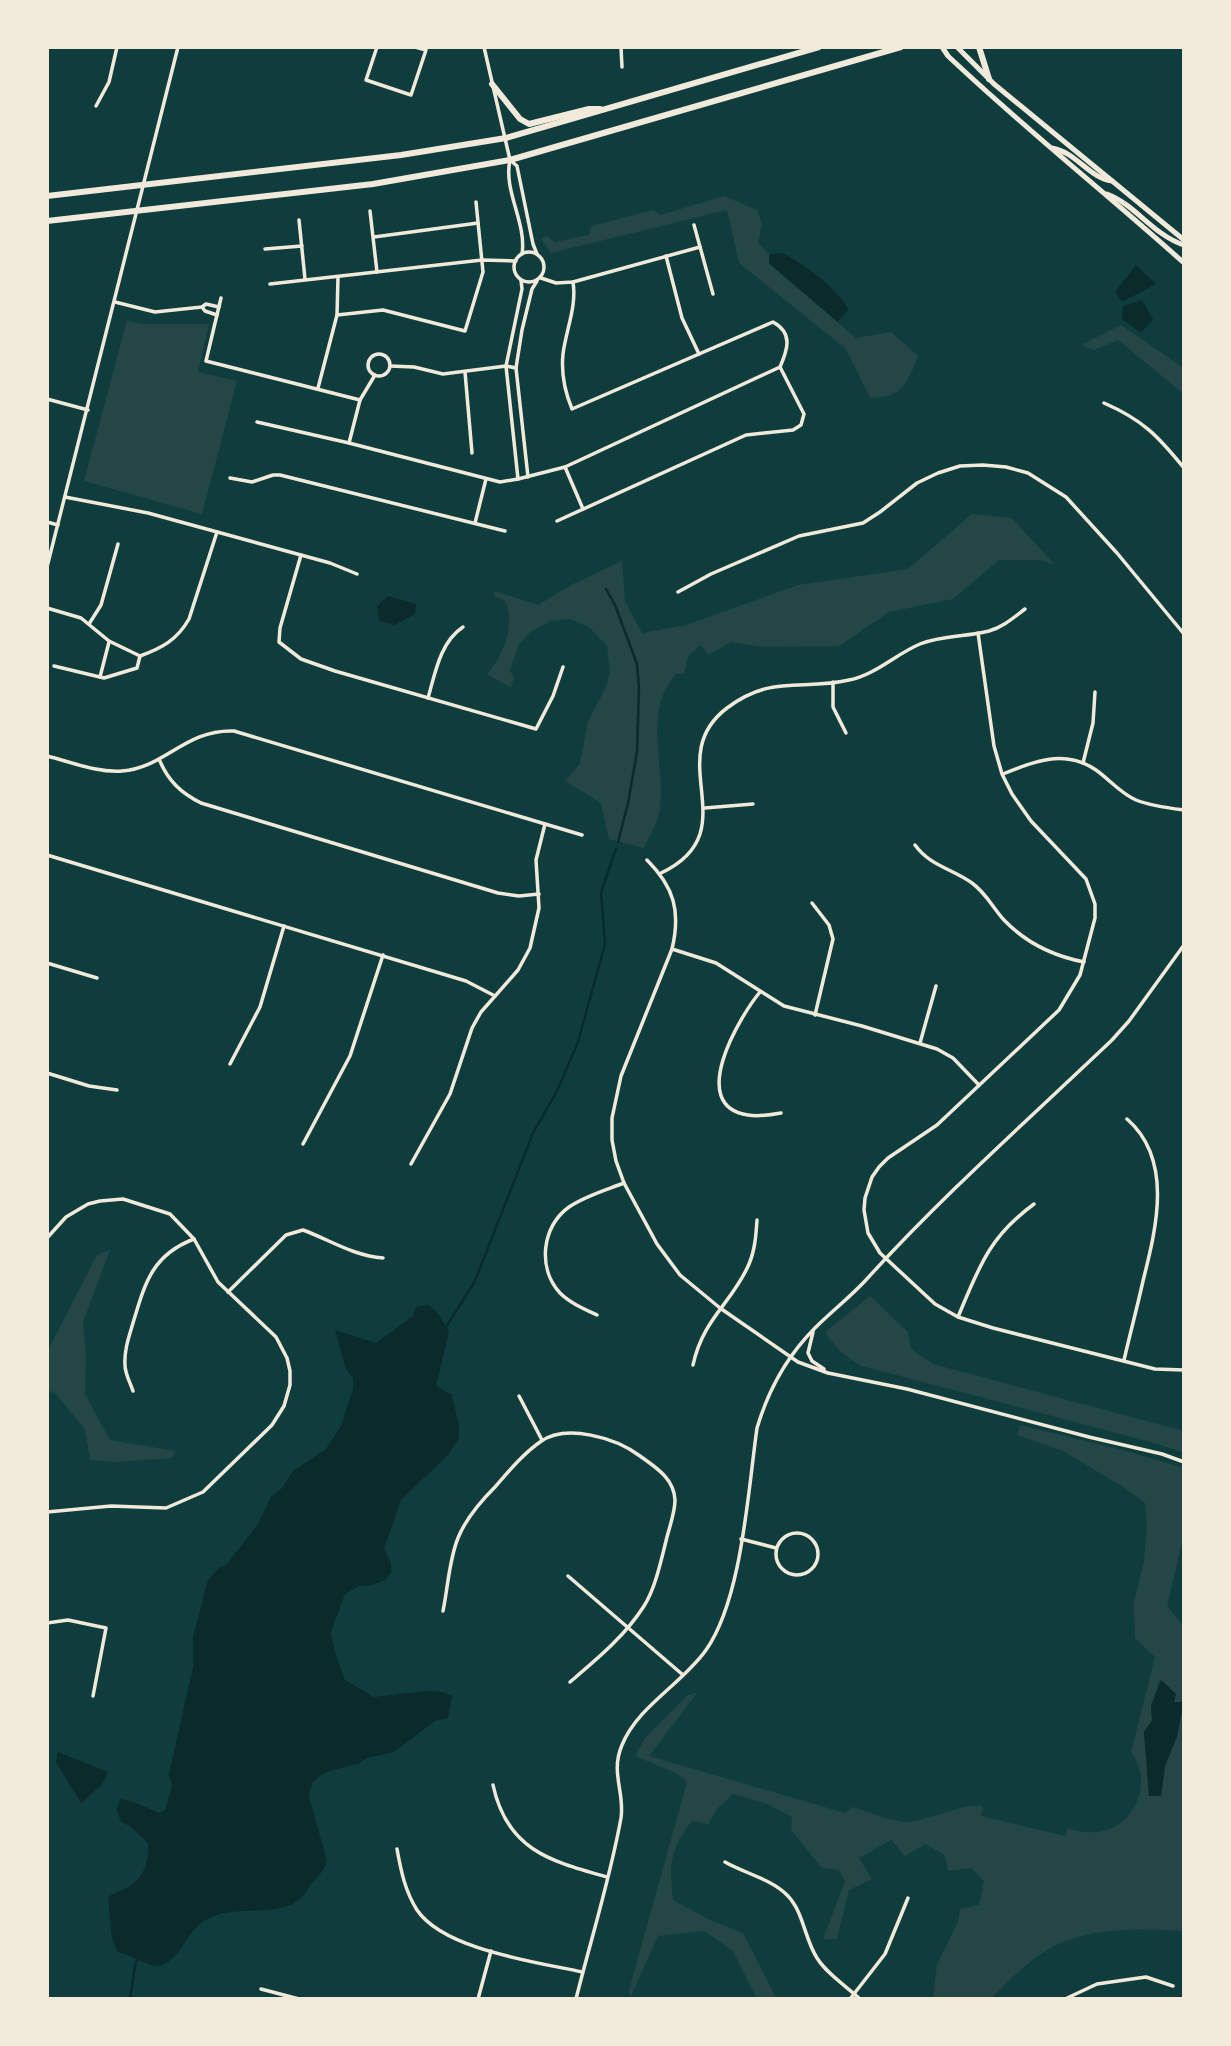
<svg xmlns="http://www.w3.org/2000/svg" width="1231" height="2046" viewBox="0 0 1231 2046" font-family="'Open Sans',sans-serif">
  <style>
    .green { fill: #244646 }
    .water { fill: #0a2a2b }
    .lines { fill: none; stroke-linecap: round; stroke-linejoin: round }
    .stream { stroke: #0a2a2b; stroke-width: 2.5 }
    .minor { stroke: #f1e9da; stroke-width: 3.5 }
    .secondary { stroke: #f1e9da; stroke-width: 5 }
    .trunk { stroke: #f1e9da; stroke-width: 6 }
  </style>
  <rect width="100%" height="100%" fill="#0f3d3e"/>
  <g class="green">
    <path d="M724,196L757,210L762,224L758,243L769,254V264L856,338L891,332L918,356C907,384 903,397 870,398L846,349L739,263L727,210L551,253L541,239L546,236L555,242L589,235L591,226L654,210L660,215Z"/>
    <path d="M127,320L141,324H209L198,372L237,381L202,514L84,481Z"/>
    <path d="M1121,325L1184,368V394L1118,340L1094,350L1081,345Z"/>
    <path d="M972,514L1012,518L1054,564L1040,560H999L953,599L889,612L839,646L764,647L731,642L708,655L701,645L688,656L684,674H676C643,710 665,764 660,807C659,821 649,836 644,848L609,839L601,803L565,781L580,764L588,722L606,687L610,672L607,646L590,628L570,619L550,621L529,633L519,644L510,670L514,679L510,687L487,674C503,656 516,625 505,601L494,596L495,591L538,605L573,584L622,561L625,601L642,633L686,625L798,585L908,569Z"/>
    <path d="M110,1250L83,1322L86,1355L85,1394L110,1440L175,1451L172,1458L116,1462L90,1460L85,1429L55,1393L47,1390V1352L97,1255Z"/>
    <path d="M870,1296L908,1332L911,1349L933,1364L1184,1431V1453L1158,1444L862,1366C846,1358 835,1347 825,1332Z"/>
    <path d="M1020,1425L1123,1450L1184,1468V1534L1167,1606L1184,1627V1702H1174L1176,1694L1160,1680L1151,1706L1153,1720L1144,1732L1149,1796H1161L1165,1766L1177,1736L1180,1713L1184,1704V1931C1134,1928 1077,1926 1035,1958C1020,1969 1005,1985 991,1999H933L937,1965L958,1921L960,1909L979,1905L984,1881L971,1868L948,1871L945,1855L925,1844L905,1856L891,1840L859,1858L872,1879L849,1890L837,1939H823L845,1881L839,1870L822,1868L791,1830L792,1817L767,1804L733,1794L718,1808L708,1824L692,1821C670,1849 669,1865 673,1900L708,1919L743,1933L777,1999H754L755,1995L733,1951L704,1931L658,1936L630,1998L629,1990L687,1782L676,1773L635,1756L645,1738L688,1695L697,1693L649,1756L845,1813L852,1807C867,1811 892,1822 907,1822C928,1821 965,1802 983,1806L981,1816L1065,1836L1068,1829C1082,1832 1098,1835 1112,1828C1141,1815 1150,1776 1131,1752L1155,1657L1135,1638L1134,1603L1144,1561L1147,1526L1145,1503L1125,1488L1063,1451L1017,1435Z"/>
  </g>
  <g class="water">
    <path d="M783,253C809,268 832,284 849,309L838,322L769,263V254Z"/>
    <path d="M1136,265L1156,284L1122,302L1115,292Z"/>
    <path d="M1142,300L1153,319L1141,333L1122,319L1123,306Z"/>
    <path d="M388,596L416,604L415,614L395,625L379,621L377,606Z"/>
    <path d="M429,1305L438,1313L449,1332L436,1386L452,1395L459,1426V1438L448,1455L401,1500L384,1549L391,1563V1573L385,1580L373,1585L359,1586L345,1594L331,1632L335,1653L345,1680L374,1697L426,1691L442,1692L452,1696L448,1718L435,1721L394,1752L367,1758L358,1764L332,1770L321,1775L312,1783L309,1796L327,1861C324,1871 319,1875 312,1883C308,1889 304,1896 299,1900C275,1919 232,1902 204,1921C186,1932 180,1962 158,1966C151,1967 128,1954 118,1952L112,1939L108,1897C115,1892 121,1891 128,1887C145,1878 149,1860 148,1843L130,1826L121,1822L117,1810L120,1799L134,1802L159,1813L165,1810L172,1787L169,1774L193,1667V1637L208,1580L219,1568L227,1564L258,1524L271,1497L282,1488L293,1471L326,1449L341,1426L353,1389V1378L346,1369L335,1330L376,1343L413,1316L416,1307Z"/>
    <path d="M1161,1680L1176,1694L1174,1702H1184L1177,1736L1165,1766L1161,1796H1149L1144,1732L1152,1720L1151,1706Z"/>
    <path d="M58,1752L108,1772L102,1785L81,1803L56,1762Z"/>
  </g>
  <g class="lines">
    <g class="stream">
      <path d="M606,589L615,605L637,664L639,687L637,752L628,803L618,842"/>
      <path d="M446,1327L475,1281L533,1133L557,1091L578,1042L605,944L601,892L616,849"/>
      <path d="M130,1999L135,1966L138,1958"/>
    </g>
    <g class="minor">
      <path d="M377,47L366,80L411,95L426,50L415,47"/>
      <path d="M484,47L510,160C503,191 527,223 522,254"/>
      <path d="M621,47L622,67"/>
      <path d="M96,106L109,82L117,47"/>
      <path d="M510,160L517,166L533,244L537,254"/>
      <path d="M370,211L377,272"/>
      <path d="M299,220L305,279"/>
      <path d="M694,225L713,294"/>
      <path d="M374,237L478,223"/>
      <path d="M265,249L302,246"/>
      <circle cx="529" cy="267" r="15"/>
      <path d="M666,256L682,318L699,354"/>
      <path d="M541,278L556,283L573,282L700,247"/>
      <path d="M270,284L482,260L516,261"/>
      <path d="M221,298L206,361L360,400L375,375"/>
      <path d="M115,302L155,312L202,307L206,304L219,307"/>
      <path d="M202,307L205,311L217,315"/>
      <path d="M337,315L383,310L465,331L483,272L476,202"/>
      <circle cx="379" cy="365" r="11"/>
      <path d="M390,366L414,367L443,374L506,366L516,368"/>
      <path d="M465,372L472,453"/>
      <path d="M318,388L337,315L338,277"/>
      <path d="M47,399L88,410"/>
      <path d="M360,400L349,443L500,482L518,479L565,467L780,367C788,349 793,333 773,322L572,409C565,392 561,373 563,354C566,330 577,306 573,282"/>
      <path d="M1104,403C1143,420 1158,436 1184,468"/>
      <path d="M257,422L349,443"/>
      <path d="M565,467L583,509"/>
      <path d="M528,477L516,368L522,330L532,289L537,281"/>
      <path d="M230,478L252,482L273,475H280L505,531"/>
      <path d="M518,479L506,366L522,289L521,280"/>
      <path d="M65,497L148,513L330,563L357,574"/>
      <path d="M557,521L746,435L793,430L801,425L804,414L780,367"/>
      <path d="M47,522L58,525"/>
      <path d="M475,523L486,479"/>
      <path d="M301,555L280,628L279,642L301,659L335,671L536,729L553,696L563,667"/>
      <path d="M47,567L178,47"/>
      <path d="M678,592L711,574L799,536L863,523L880,512L917,483L938,473L960,466L983,465L1006,467L1028,473L1066,497L1117,553L1184,634"/>
      <path d="M47,608L81,618L109,641L140,656"/>
      <path d="M89,624L101,605L118,544"/>
      <path d="M978,633L994,746L1002,774L1012,794L1031,821L1086,879L1095,904V918L1080,975L1059,1010L937,1125L888,1158L879,1167L872,1177L865,1198L864,1210L868,1233L880,1253L935,1304L958,1317L993,1328L1155,1369L1184,1370"/>
      <path d="M140,656C162,648 177,640 189,619L217,532"/>
      <path d="M54,666L104,678L137,668L140,656"/>
      <path d="M100,677L109,642"/>
      <path d="M833,682V707L846,733"/>
      <path d="M428,698C435,674 440,642 463,627"/>
      <path d="M47,756C71,762 98,773 122,771C165,768 185,729 234,731L582,835"/>
      <path d="M159,759C168,781 181,793 201,803L498,893L519,896L539,894"/>
      <path d="M1083,763L1093,723L1095,692"/>
      <path d="M1003,774C1034,761 1065,749 1096,770C1110,780 1120,793 1136,800C1151,806 1168,808 1184,810"/>
      <path d="M705,808L753,804"/>
      <path d="M915,845C930,866 953,869 972,883C986,893 993,908 1004,920C1026,943 1053,956 1084,962"/>
      <path d="M47,855L466,981L495,996"/>
      <path d="M647,860C674,887 681,911 672,949L621,1076L612,1118V1140L616,1161L624,1183L657,1244L680,1275L720,1308L798,1362L828,1373L907,1389L1089,1437L1162,1454L1184,1462"/>
      <path d="M661,873C749,831 660,759 727,708C772,674 802,691 849,680C875,675 896,654 920,644C942,635 966,637 989,631C1003,627 1013,618 1025,609"/>
      <path d="M812,903L829,925L833,939L815,1015"/>
      <path d="M672,949L716,963L784,1006L862,1026L937,1049L953,1058L979,1085"/>
      <path d="M47,963L97,978"/>
      <path d="M760,992C740,1016 686,1106 748,1115C759,1117 770,1115 781,1113"/>
      <path d="M920,1043L936,986"/>
      <path d="M230,1064L260,1007L284,926"/>
      <path d="M47,1073L89,1086L117,1090"/>
      <path d="M303,1144L350,1056L383,955"/>
      <path d="M411,1164L450,1094L472,1028L481,1012L518,970L530,948L539,908L536,860L545,824"/>
      <path d="M47,1238L66,1217L88,1204L100,1201L123,1199L170,1214L194,1239L218,1282L276,1337L287,1358L290,1371V1385L284,1406L272,1425L203,1492L166,1508L111,1506L47,1512"/>
      <path d="M228,1292L286,1235L303,1230C330,1240 354,1256 383,1258"/>
      <path d="M597,1315C584,1309 570,1303 560,1293C537,1268 542,1226 569,1207C585,1196 606,1190 624,1183"/>
      <path d="M958,1317C979,1267 989,1237 1034,1204"/>
      <path d="M813,1332L808,1353L812,1361L824,1369"/>
      <path d="M1124,1360C1130,1334 1137,1308 1143,1281C1156,1229 1174,1160 1127,1119"/>
      <path d="M693,1365C703,1318 733,1302 749,1264C755,1250 756,1235 757,1220"/>
      <path d="M133,1391C130,1382 125,1374 125,1365C124,1350 129,1337 133,1323C145,1283 152,1255 194,1239"/>
      <path d="M519,1396L542,1440"/>
      <circle cx="797" cy="1554" r="21"/>
      <path d="M741,1539L776,1548"/>
      <path d="M568,1576L683,1675"/>
      <path d="M443,1611C448,1587 449,1560 458,1538C466,1518 480,1502 495,1487C509,1471 523,1454 540,1442C566,1423 616,1438 640,1456C655,1467 674,1478 675,1500C675,1513 669,1528 666,1541C661,1561 655,1589 644,1606C625,1636 597,1659 570,1682"/>
      <path d="M47,1623L68,1620L106,1628L93,1696"/>
      <path d="M493,1785C507,1850 550,1861 607,1877"/>
      <path d="M397,1849C401,1871 405,1891 417,1910C444,1950 537,1962 582,1972"/>
      <path d="M725,1862C744,1873 771,1879 787,1895C804,1912 804,1938 817,1958C827,1974 846,1986 860,1999"/>
      <path d="M261,1989L299,1999"/>
      <path d="M478,1999L491,1951"/>
      <path d="M576,1999C591,1939 610,1879 621,1818C625,1792 610,1773 622,1745C638,1706 682,1684 706,1650C742,1599 748,1491 757,1428C768,1391 787,1356 815,1328C831,1312 849,1298 865,1281C942,1196 1029,1119 1112,1040L1129,1021L1184,945"/>
      <path d="M850,1999L885,1954L908,1898"/>
      <path d="M1065,1999L1097,1984L1146,1977L1173,1986"/>
    </g>
    <g class="secondary">
      <path d="M942,47L948,56C1024,128 1106,193 1184,263"/>
      <path d="M957,47L994,84L1184,240"/>
      <path d="M1052,148C1076,152 1089,178 1112,181"/>
      <path d="M1107,194C1136,205 1153,235 1184,245"/>
    </g>
    <g class="trunk">
      <path d="M979,47L989,79"/>
      <path d="M492,84L520,119L529,124L589,109H600"/>
      <path d="M47,196L401,155L506,138L819,47"/>
      <path d="M47,221L373,184L510,160L901,47"/>
    </g>
  </g>
  <rect width="1231" height="2046" fill="none" stroke="#f1e9da" stroke-width="98"/>
</svg>
